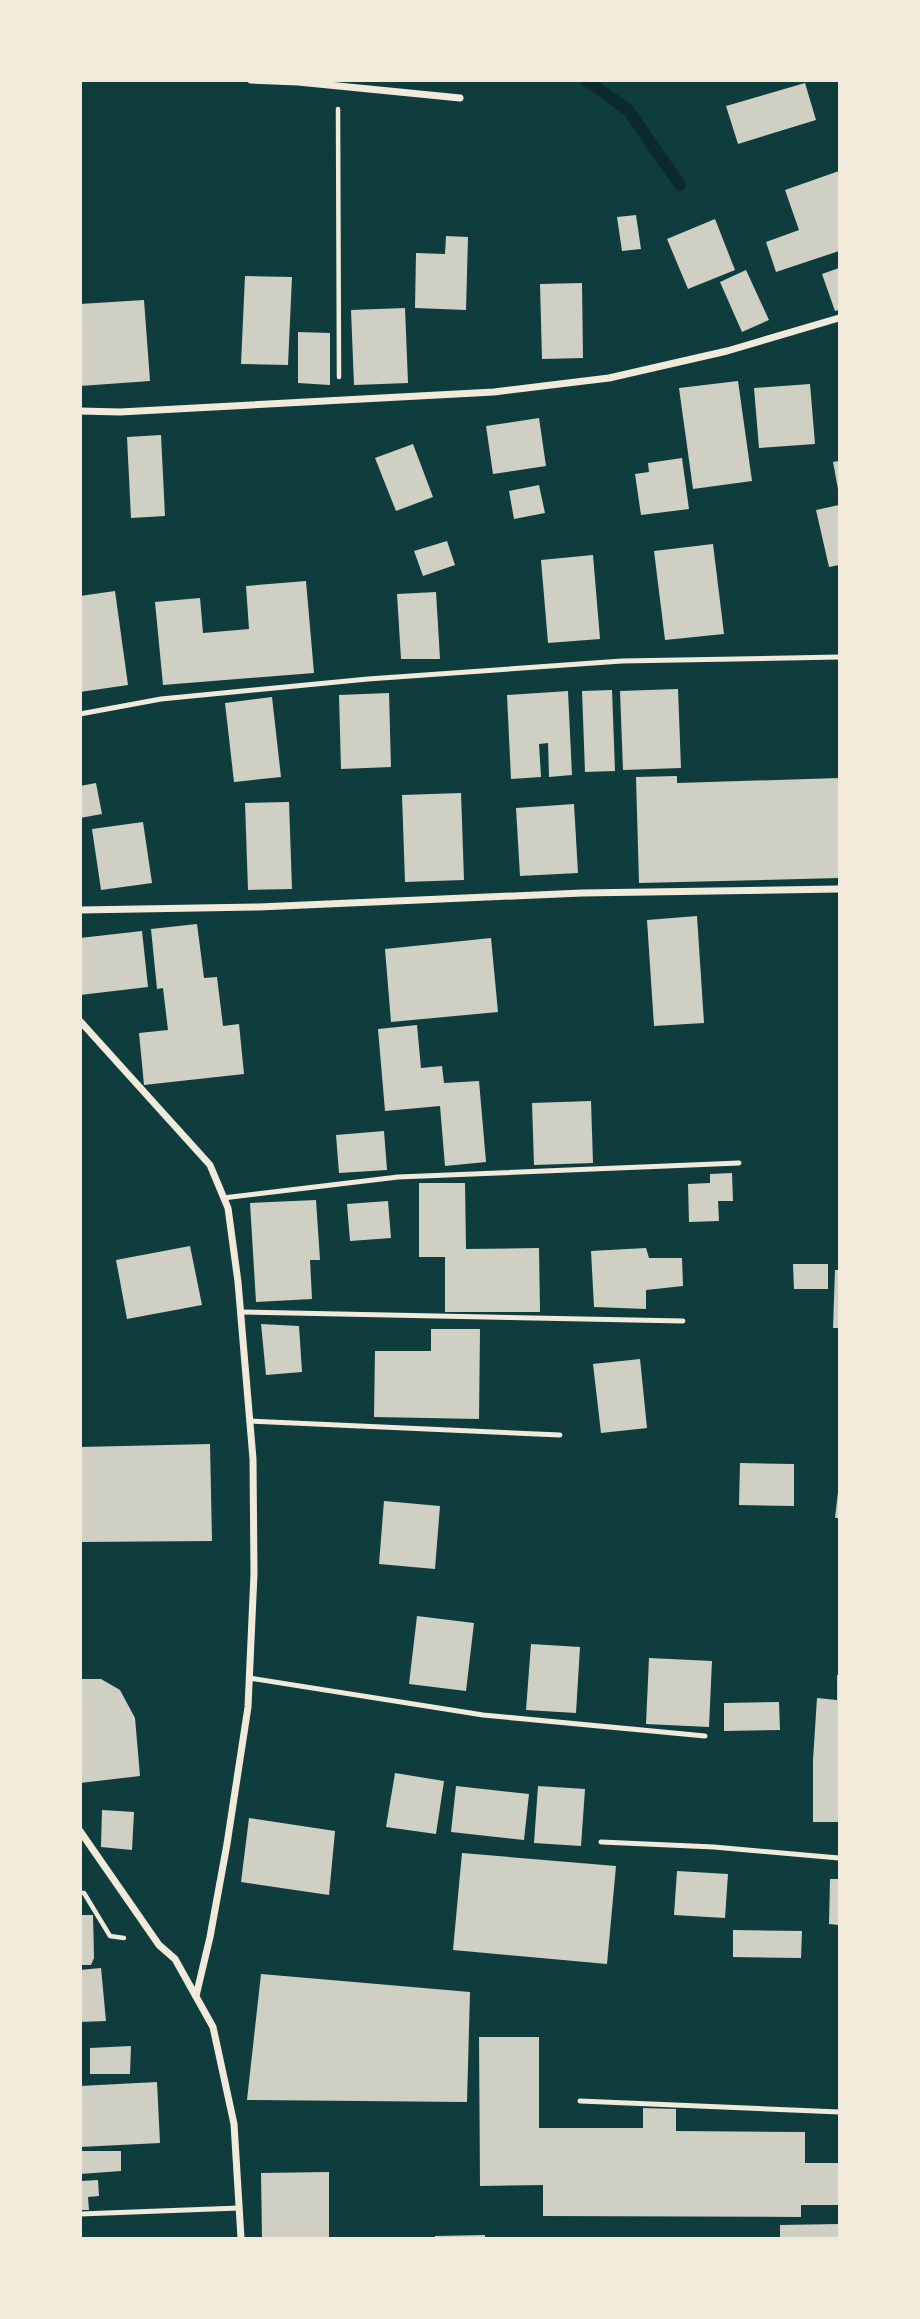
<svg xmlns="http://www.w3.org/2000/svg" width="920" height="2319" viewBox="0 0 920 2319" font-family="'Space Grotesk',sans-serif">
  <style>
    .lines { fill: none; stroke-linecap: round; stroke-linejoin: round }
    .stream { stroke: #0a2a2b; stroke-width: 12 }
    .building { fill: #cfcfc3 }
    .path { stroke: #f1e9da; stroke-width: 4.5 }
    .service { stroke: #f1e9da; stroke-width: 5 }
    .minor { stroke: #f1e9da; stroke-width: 7 }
  </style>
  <rect width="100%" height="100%" fill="#0f3d3e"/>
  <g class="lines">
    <path class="stream" d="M586,80L628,110L680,185"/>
  </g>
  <g class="building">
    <path d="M805,83L816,120L738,144L726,106Z"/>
    <path d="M839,171V251L776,272L766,242L799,230L785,190Z"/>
    <path d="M636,215L641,249L622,251L617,217Z"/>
    <path d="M715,219L735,270L688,289L667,239Z"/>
    <path d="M446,236L468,237L466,310L415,308L416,253L445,254Z"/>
    <path d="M839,268V310L835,311L822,274Z"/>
    <path d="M746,270L769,320L742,332L720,282Z"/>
    <path d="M245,276L292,277L288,365L241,364Z"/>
    <path d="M582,283L583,358L542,359L540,284Z"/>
    <path d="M144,300L150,381L80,386V304Z"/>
    <path d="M405,308L408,383L354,385L351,310Z"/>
    <path d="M298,332L330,333V385L298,383Z"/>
    <path d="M738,381L752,481L693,489L679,388Z"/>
    <path d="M810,384L815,444L759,448L754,388Z"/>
    <path d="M539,418L546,466L493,474L486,426Z"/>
    <path d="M161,435L165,516L131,518L127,437Z"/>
    <path d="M413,444L433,497L396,511L375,458Z"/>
    <path d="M682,458L689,509L641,515L635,474L649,472L648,463Z"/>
    <path d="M839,461V489H838L833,462Z"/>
    <path d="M539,485L545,513L514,519L509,491Z"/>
    <path d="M839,505V565L829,567L816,510Z"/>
    <path d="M447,541L455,565L423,576L414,551Z"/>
    <path d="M713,544L724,634L665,640L654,551Z"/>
    <path d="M593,555L600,639L548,643L541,560Z"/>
    <path d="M306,581L314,673L163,685L155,602L200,598L203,633L249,629L246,586Z"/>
    <path d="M115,591L128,685L80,692V596Z"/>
    <path d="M436,592L440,659H401L397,594Z"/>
    <path d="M678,689L681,768L623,770L620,691Z"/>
    <path d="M612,690L615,771L585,772L582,691Z"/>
    <path d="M568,691L572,775L549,777L548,743L539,744L541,777L511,779L507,695Z"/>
    <path d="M389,693L391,767L341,769L339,695Z"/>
    <path d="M272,697L281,777L234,782L225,703Z"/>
    <path d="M677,776V783L839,778V878L639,883L636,777Z"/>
    <path d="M96,783L102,814L80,818V786Z"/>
    <path d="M461,793L464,880L405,882L402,795Z"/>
    <path d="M289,802L292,889L248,890L245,803Z"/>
    <path d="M574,804L578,873L520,876L516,808Z"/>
    <path d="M143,822L152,883L101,890L92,829Z"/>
    <path d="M697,916L704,1023L654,1026L647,920Z"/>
    <path d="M197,924L204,978L217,977L223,1026L239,1024L244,1074L144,1085L139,1033L168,1030L163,988L157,989L151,929Z"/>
    <path d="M142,931L148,987L80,995V938Z"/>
    <path d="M491,938L498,1012L391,1022L385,949Z"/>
    <path d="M417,1025L421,1068L442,1066L444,1083L479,1081L486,1162L445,1166L440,1106L385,1111L378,1029Z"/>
    <path d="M591,1101L593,1163L534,1165L532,1103Z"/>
    <path d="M384,1131L387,1170L339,1173L336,1135Z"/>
    <path d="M732,1173L733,1201H718L719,1221L689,1222L688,1184L710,1183V1174Z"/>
    <path d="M419,1183H465L466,1249L539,1248L540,1312H445V1257H419Z"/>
    <path d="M316,1200L320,1260H310L312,1299L256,1302L250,1203Z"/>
    <path d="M388,1201L391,1238L350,1241L347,1204Z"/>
    <path d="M190,1246L202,1305L127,1319L116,1260Z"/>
    <path d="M646,1248L649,1258H682L683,1286L646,1290V1309L594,1307L591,1251Z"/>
    <path d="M793,1264H828V1289H794Z"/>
    <path d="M835,1270H839V1328H833Z"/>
    <path d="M261,1324L299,1326L302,1372L266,1375Z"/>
    <path d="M431,1329H480L479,1419L374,1417L375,1351H431Z"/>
    <path d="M640,1359L647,1428L601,1433L593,1364Z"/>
    <path d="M210,1444L212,1541L80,1542V1447Z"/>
    <path d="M740,1463L794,1464V1506L739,1505Z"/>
    <path d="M838,1492H839V1518H835Z"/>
    <path d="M384,1501L440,1506L435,1569L379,1564Z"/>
    <path d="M417,1616L474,1623L466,1691L409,1684Z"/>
    <path d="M531,1644L580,1647L576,1713L526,1710Z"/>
    <path d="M649,1658L712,1661L709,1727L646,1724Z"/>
    <path d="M837,1675H839V1822H813V1760L817,1698L837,1700Z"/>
    <path d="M80,1679H101L120,1690L135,1718L140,1776L80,1783Z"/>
    <path d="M779,1702L780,1730L724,1731V1703Z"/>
    <path d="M395,1773L444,1781L436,1834L386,1827Z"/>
    <path d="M456,1786L529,1794L524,1840L451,1832Z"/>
    <path d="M538,1786L585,1789L581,1846L534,1843Z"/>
    <path d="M102,1810L134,1812L132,1850L101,1847Z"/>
    <path d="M249,1818L335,1831L329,1895L241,1882Z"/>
    <path d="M462,1853L616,1866L607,1964L453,1950Z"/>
    <path d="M677,1871L728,1874L725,1918L674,1915Z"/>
    <path d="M830,1879H839V1925L829,1924Z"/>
    <path d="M80,1915H93L94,1958L91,1965H80Z"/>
    <path d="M733,1930L802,1931L801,1958L733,1957Z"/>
    <path d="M101,1968L106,2021L80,2022V1970Z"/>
    <path d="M261,1974L470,1992L467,2102L247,2100Z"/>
    <path d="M479,2037H539V2128H643V2108L676,2109V2131L805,2132V2163H839V2205H801V2217L543,2216V2185L480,2186Z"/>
    <path d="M131,2046L130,2074H90V2048Z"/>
    <path d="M157,2082L160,2143L80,2147V2086Z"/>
    <path d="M80,2151H121V2171L80,2174Z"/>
    <path d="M329,2172V2238H262L261,2173Z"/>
    <path d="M98,2180L99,2196L88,2197L89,2210H80V2181Z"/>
    <path d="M839,2224V2238H780V2225Z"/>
    <path d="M485,2235V2238H435V2236Z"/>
  </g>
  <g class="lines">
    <g class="path">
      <path d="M338,109L339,377"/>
      <path d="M80,1893H84L110,1936L124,1938"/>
    </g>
    <g class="service">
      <path d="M80,714L161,699L368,679L622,661L839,657"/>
      <path d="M223,1198L398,1177L739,1163"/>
      <path d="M240,1312L683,1321"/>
      <path d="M249,1421L560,1435"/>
      <path d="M249,1678L483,1715L705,1736"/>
      <path d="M601,1842L714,1847L839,1858"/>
      <path d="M580,2101L839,2112"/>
      <path d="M80,2214L239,2208"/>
    </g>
    <g class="minor">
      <path d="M251,80L298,82L460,98"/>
      <path d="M80,411L120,412L494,392L609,378L727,351L839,318"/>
      <path d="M80,910L259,907L582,893L839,889"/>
      <path d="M80,1021L210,1165L228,1208L238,1282L253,1459L254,1574L248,1707L227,1844L210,1937L196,1996"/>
      <path d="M80,1831L159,1945L175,1959L213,2027L234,2124L241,2238"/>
    </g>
  </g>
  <rect width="920" height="2319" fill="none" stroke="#f1e9da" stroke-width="164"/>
</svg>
